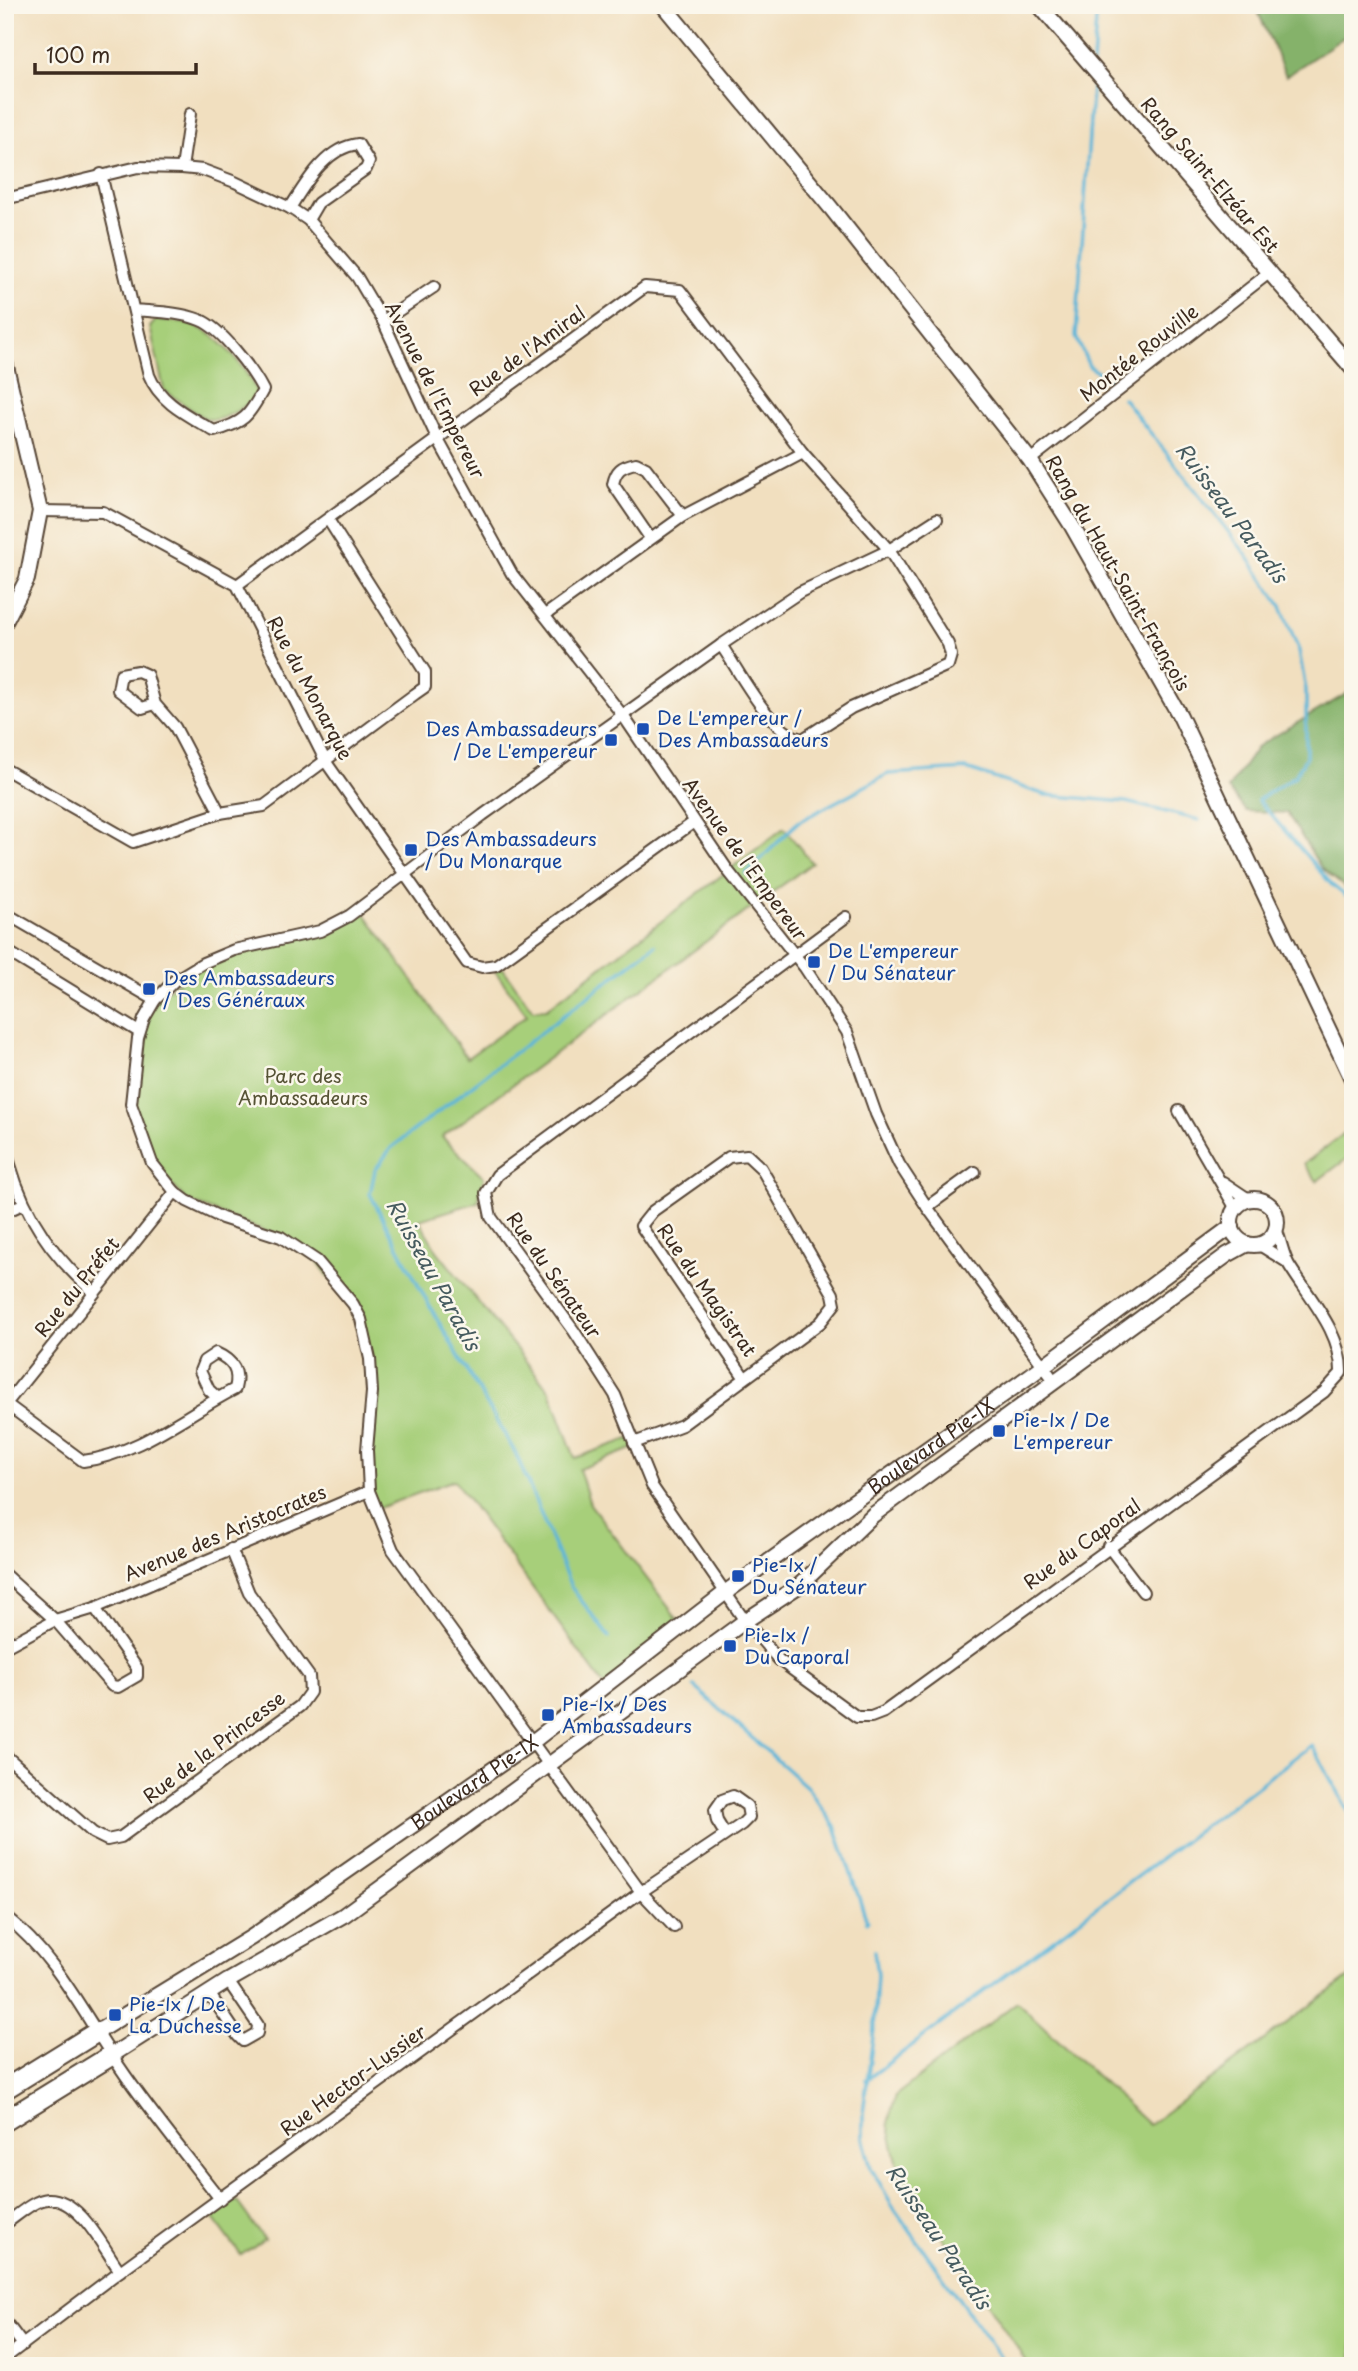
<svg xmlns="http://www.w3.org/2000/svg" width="1358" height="2371" viewBox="0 0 1358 2371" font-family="'Playpen Sans',sans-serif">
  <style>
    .green { fill: #a7cf7a; stroke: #717c4c; stroke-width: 2 }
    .forest { fill: #85b26a; stroke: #606e44; stroke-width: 2 }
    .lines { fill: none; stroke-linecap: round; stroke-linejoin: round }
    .stream { stroke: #5bb5d8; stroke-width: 3.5 }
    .minor-casing { stroke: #564536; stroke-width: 14 }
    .tertiary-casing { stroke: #564536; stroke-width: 18 }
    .trunk-casing { stroke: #564536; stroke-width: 23 }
    .minor { stroke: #fff; stroke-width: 10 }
    .tertiary { stroke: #fff; stroke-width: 14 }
    .trunk { stroke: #fff; stroke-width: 19 }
    .transit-dot { fill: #1a4fb4; stroke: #fbf7ec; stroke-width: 2.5 }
    .labels { text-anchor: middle; stroke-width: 5; stroke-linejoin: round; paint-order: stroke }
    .street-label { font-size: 19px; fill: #3b2a1e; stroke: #fbf7ec }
    .transit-label { font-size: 19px; fill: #164399; stroke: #fbf7ec; text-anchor: start }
    .park-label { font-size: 19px; fill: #565335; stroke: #fbf7ec }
    .water-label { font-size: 21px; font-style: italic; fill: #465b5f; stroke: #fbf7ec }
  </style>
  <rect width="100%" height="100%" fill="#fbf7ec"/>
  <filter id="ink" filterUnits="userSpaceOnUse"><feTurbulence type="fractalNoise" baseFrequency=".0143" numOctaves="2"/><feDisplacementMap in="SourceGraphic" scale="14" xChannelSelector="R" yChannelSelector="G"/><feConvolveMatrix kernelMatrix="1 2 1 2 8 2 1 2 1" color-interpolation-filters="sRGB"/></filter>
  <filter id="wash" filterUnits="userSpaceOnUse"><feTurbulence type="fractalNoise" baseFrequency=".00686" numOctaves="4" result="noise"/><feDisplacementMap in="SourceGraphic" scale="28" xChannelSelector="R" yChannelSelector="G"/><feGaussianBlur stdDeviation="1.57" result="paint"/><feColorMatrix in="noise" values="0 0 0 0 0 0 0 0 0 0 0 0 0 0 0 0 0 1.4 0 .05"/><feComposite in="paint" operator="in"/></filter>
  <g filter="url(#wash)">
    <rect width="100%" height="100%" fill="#f1dfbf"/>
    <g class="green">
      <path d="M156,320C166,321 178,321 188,324C217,330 245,367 257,392L254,400C205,433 209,420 164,390L150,327Z"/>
      <path d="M784,828L812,863L442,1137L484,1177L478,1202L419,1220L437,1251L550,1391L575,1458L632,1438L635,1448L579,1469L590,1504L683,1626L605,1687L454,1480L376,1509L369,1491L372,1392L361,1319L317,1261L278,1236L187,1201L152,1163L131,1104L139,1032L155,1000L203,963L293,939L361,908L467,1058L527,1015L495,971L502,967L533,1010L546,1009Z"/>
      <path d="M1345,1133L1353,1143V1154L1317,1181L1304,1164Z"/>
      <path d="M1353,1974V2366H1029L900,2174L888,2123L896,2095L1017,2002L1149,2125Z"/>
      <path d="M236,2200L264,2239L241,2255L213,2217Z"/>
    </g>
    <g class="forest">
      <path d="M1255,5H1353V31L1286,76Z"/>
      <path d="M1353,690V884L1347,889L1322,869L1287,813L1246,811L1228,789L1258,746Z"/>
    </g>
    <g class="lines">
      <g class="stream">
        <path d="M1093,63L1097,5"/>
        <path d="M1093,74L1076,337L1089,366L1112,382"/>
        <path d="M1123,398L1245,553L1281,606L1299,651L1306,690V757L1295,776L1258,800L1332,885L1353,902"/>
        <path d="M746,874L798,822L888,774L966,769L1046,795L1126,802L1199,820"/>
        <path d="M609,1637L571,1587L516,1454L430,1307L370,1194L375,1170L391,1148L655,945"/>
        <path d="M694,1686L807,1787L835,1826L867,1922"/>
        <path d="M874,1951L877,1975L874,2029L863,2113V2138L871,2168L895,2210L1007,2366"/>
        <path d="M866,2080L1312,1745L1353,1820"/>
      </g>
    </g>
  </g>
  <g filter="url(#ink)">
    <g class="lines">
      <defs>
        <g id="minor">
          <path d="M182,168L190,114"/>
          <path d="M101,174L149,375C160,403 189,416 214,431C244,423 249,416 263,390C252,369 221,328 200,320C180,312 156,312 134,310"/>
          <path d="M5,199L138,167L182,168L203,170L235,182L290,208L308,220L357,277L383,321L437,438L512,574L624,717L729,872L805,968L847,1032L876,1114L899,1164L927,1207L1055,1382"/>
          <path d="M290,208C306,183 325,148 358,144L369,162L366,169L318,203L308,220"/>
          <path d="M383,321L434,287"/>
          <path d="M1030,460L1269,273"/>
          <path d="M40,511L103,512L237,585L326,762L467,963L482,967L496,965L694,822"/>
          <path d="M650,538L613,484C616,470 621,466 636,463L646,468L683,516"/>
          <path d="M237,585L645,287L680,290L803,453L889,550L948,644L951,655L948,665L851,708L803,739C770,734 740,672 721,645"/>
          <path d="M545,615L683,516L803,453"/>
          <path d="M155,704L142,708L118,690L121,674L138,671L147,675L155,704L175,727L220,813"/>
          <path d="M5,769L133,842L220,813L264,806L415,694L425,687V672L329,521"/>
          <path d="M5,913L155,1000"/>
          <path d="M846,917L497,1175L486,1193L491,1217L574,1331L615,1395L652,1486L745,1621L779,1660L857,1717H871L884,1712L1324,1392L1341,1373C1342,1332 1309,1298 1289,1265C1283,1255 1281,1240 1276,1229"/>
          <path d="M5,950L139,1032"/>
          <path d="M1179,1111L1236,1209"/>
          <path d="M5,1144C17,1204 48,1253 94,1292"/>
          <path d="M1223,1182L1250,1200"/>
          <path d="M927,1207L975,1172"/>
          <path d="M5,1212L23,1204"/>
          <path d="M1258,1244L1287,1262"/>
          <path d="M5,1403L83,1461C139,1454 186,1414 235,1389C240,1371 232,1360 216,1353L204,1361L200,1371L209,1390L218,1398"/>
          <path d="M6,1404L175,1192"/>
          <path d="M634,1443L682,1425L820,1323L835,1304L833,1294L761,1168L747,1155L729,1157L653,1211L641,1226L744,1377"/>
          <path d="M1108,1546L1143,1592"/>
          <path d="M5,1575L55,1620L112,1686L118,1687L137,1676V1668L95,1608"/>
          <path d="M5,1647L55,1620L95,1608L369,1491"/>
          <path d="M5,1755L93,1833L107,1840L121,1837L300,1706L310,1692L309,1676L249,1593L231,1549"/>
          <path d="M5,1916C57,1957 82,2012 119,2066C150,2112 186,2155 220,2199"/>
          <path d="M674,1927L641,1892L393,1550L369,1491L367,1450L372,1392L370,1359L361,1319L353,1304L317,1261L281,1237L222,1218L187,1201L175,1192L152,1163L131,1104L138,1038L144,1019L155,1000L175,980L203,963L234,950L320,931L349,916L483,815L721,645L800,592L889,550L937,519"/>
          <path d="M209,1993L238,2036L243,2041L257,2033L258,2025L228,1981"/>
          <path d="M5,2224C17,2216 33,2200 48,2199C80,2198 103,2248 120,2271"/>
          <path d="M5,2321L23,2345"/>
          <path d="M5,2358L120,2271L641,1892L742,1824L749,1817L747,1806L733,1796L722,1800L715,1810L717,1821L725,1834"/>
        </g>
        <g id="tertiary">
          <path d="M663,5L831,208L1030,460L1072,526L1180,716L1353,1081"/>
          <path d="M1039,5L1353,369"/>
          <path d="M5,362L40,511L27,579L5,622"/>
          <circle cx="1254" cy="1222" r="23"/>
          <path id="s1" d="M97,2032L252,1937L531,1743L726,1592L1031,1375L1232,1226"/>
          <path d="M112,2055L228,1981L344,1915L745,1621L800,1585L873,1515L1227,1255L1247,1244"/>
        </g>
        <g id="trunk">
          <path d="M5,2089L97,2032"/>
          <path d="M5,2121L112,2055"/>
        </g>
      </defs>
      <use href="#minor" class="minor-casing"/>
      <use href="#tertiary" class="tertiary-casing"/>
      <use href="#trunk" class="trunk-casing"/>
      <use href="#minor" class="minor"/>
      <use href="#tertiary" class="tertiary"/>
      <use href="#trunk" class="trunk"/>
    </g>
  </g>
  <g class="transit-dot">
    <rect x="636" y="722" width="14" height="14" rx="3.5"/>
    <rect x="604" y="733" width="14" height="14" rx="3.5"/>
    <rect x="404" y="843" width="14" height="14" rx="3.5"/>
    <rect x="807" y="955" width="14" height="14" rx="3.5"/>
    <rect x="142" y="982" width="14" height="14" rx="3.5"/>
    <rect x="992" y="1424" width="14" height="14" rx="3.5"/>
    <rect x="731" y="1569" width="14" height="14" rx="3.5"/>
    <rect x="723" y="1639" width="14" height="14" rx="3.5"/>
    <rect x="541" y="1708" width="14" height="14" rx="3.5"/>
    <rect x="108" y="2008" width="14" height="14" rx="3.5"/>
  </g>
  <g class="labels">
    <g class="street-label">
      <text transform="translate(1210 175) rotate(49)" y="7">Rang Saint-Elzéar Est</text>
      <text transform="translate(527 351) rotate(-36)" y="7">Rue de l'Amiral</text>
      <text transform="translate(1139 353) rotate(-38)" y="7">Montée Rouville</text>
      <text transform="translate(435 390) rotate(63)" y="7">Avenue de l'Empereur</text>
      <text transform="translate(1118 573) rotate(60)" y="7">Rang du Haut-Saint-François</text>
      <text transform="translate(310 688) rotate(62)" y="7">Rue du Monarque</text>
      <text transform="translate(745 859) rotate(54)" y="7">Avenue de l'Empereur</text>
      <text transform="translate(554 1275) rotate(55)" y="7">Rue du Sénateur</text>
      <text transform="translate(77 1287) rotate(-51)" y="7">Rue du Préfet</text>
      <text transform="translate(707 1290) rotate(55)" y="7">Rue du Magistrat</text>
      <text dy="7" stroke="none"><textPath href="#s1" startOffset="1020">Boulevard Pie-IX</textPath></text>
      <text transform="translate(225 1533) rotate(-23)" y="7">Avenue des Aristocrates</text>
      <text transform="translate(1082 1544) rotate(-36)" y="7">Rue du Caporal</text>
      <text transform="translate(214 1747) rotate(-37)" y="7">Rue de la Princesse</text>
      <text dy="7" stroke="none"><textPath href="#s1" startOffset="453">Boulevard Pie-IX</textPath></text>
      <text transform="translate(353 2080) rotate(-36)" y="7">Rue Hector-Lussier</text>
    </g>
    <g class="transit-label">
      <text x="657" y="725">De L'empereur /<tspan x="657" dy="22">Des Ambassadeurs</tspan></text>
      <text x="597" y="736" text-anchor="end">Des Ambassadeurs<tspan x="597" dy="22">/ De L'empereur</tspan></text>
      <text x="425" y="846">Des Ambassadeurs<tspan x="425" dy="22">/ Du Monarque</tspan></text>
      <text x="828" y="958">De L'empereur<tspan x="828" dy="22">/ Du Sénateur</tspan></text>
      <text x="163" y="985">Des Ambassadeurs<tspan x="163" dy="22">/ Des Généraux</tspan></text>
      <text x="1013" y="1427">Pie-Ix / De<tspan x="1013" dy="22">L'empereur</tspan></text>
      <text x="752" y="1572">Pie-Ix /<tspan x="752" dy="22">Du Sénateur</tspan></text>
      <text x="744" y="1642">Pie-Ix /<tspan x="744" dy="22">Du Caporal</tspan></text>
      <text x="562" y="1711">Pie-Ix / Des<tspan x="562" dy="22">Ambassadeurs</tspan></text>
      <text x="129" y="2011">Pie-Ix / De<tspan x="129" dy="22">La Duchesse</tspan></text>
    </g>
    <g class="park-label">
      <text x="303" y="1083">Parc des<tspan x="303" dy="22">Ambassadeurs</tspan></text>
    </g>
    <g class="water-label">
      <text transform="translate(1231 513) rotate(53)" y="7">Ruisseau Paradis</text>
      <text transform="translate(433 1275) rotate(61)" y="7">Ruisseau Paradis</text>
      <text transform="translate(938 2237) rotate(56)" y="7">Ruisseau Paradis</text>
    </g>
  </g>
  <rect width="1358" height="2371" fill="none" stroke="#fbf7ec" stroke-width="28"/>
  <path d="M35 63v10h161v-10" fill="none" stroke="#3b2a1e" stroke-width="3.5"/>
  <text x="46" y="63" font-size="21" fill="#3b2a1e" stroke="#fbf7ec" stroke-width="5" paint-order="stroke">100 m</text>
</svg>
